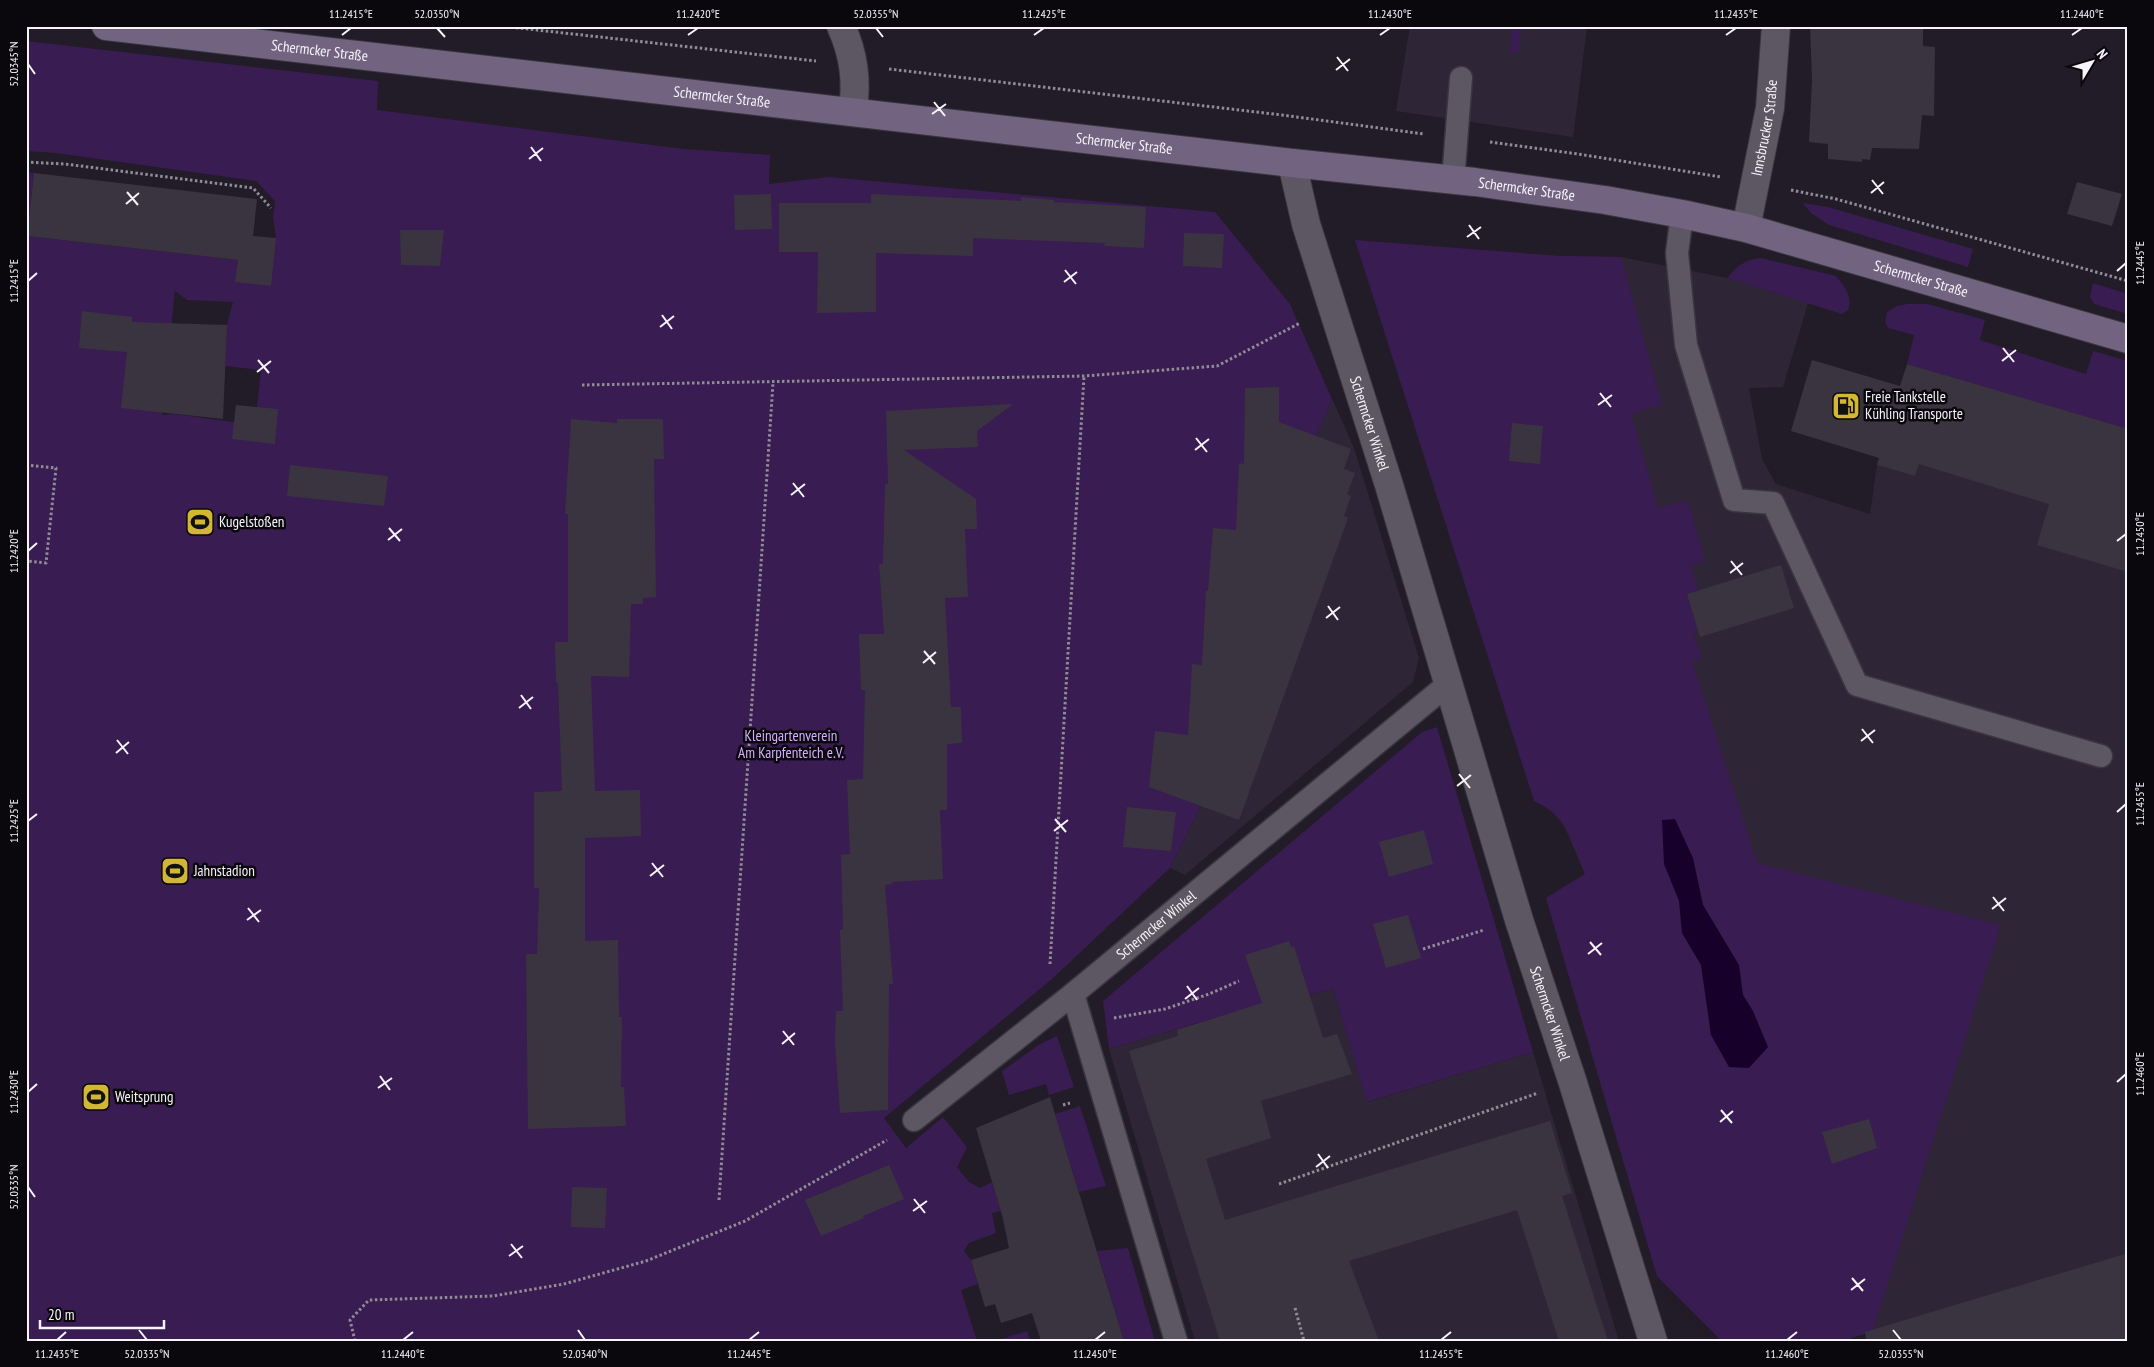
<svg xmlns="http://www.w3.org/2000/svg" width="2154" height="1367" viewBox="0 0 2154 1367" font-family="'PT Sans Narrow',sans-serif">
  <style>
    .built { fill: #2e2637 }
    .green { fill: #391c51; fill-rule: evenodd }
    .water { fill: #17002a }
    .building { fill: #3a3441 }
    .lines { fill: none; stroke-linecap: round; stroke-linejoin: round }
    .service-casing { stroke: #3a363f; stroke-width: 25 }
    .minor-casing { stroke: #3a363f; stroke-width: 30 }
    .secondary-casing { stroke: #3a363f; stroke-width: 30 }
    .path { stroke: #908c96; stroke-width: 3; stroke-dasharray: 2.5 2.5; stroke-linecap: butt }
    .service { stroke: #5d5764; stroke-width: 22 }
    .minor { stroke: #5d5764; stroke-width: 28 }
    .secondary { stroke: #726481; stroke-width: 28 }
    .ticks { fill: none; stroke: #f7f3fb; stroke-width: 2 }
    .labels { text-anchor: middle; stroke-width: 5; stroke-linejoin: round; paint-order: stroke }
    .street-label { font-size: 15px; fill: #f7f3fb; stroke: #0a080c }
    .poi-label { font-size: 15px; fill: #f7f3fb; stroke: #0a080c; text-anchor: start }
    .park-label { font-size: 15px; fill: #d5aefe; stroke: #0a080c }
    .neatline { fill: none; stroke: #f7f3fb; stroke-width: 2 }
    .ticks-label { font-size: 12px; text-anchor: middle; fill: #f7f3fb }
  </style>
  <rect width="100%" height="100%" fill="#211c28"/>
  <g class="built">
    <path d="M1410,26H1587L1573,137L1396,111Z"/>
    <path d="M1560,256L1621,257L1727,278L1808,303L1783,387L1749,388L1762,459L1776,484L1870,514L1877,465L1915,476L1945,374L1956,378L2128,392V1253L1842,1341H1722L1657,1276L1546,898L1585,874L1562,821Z"/>
    <path d="M1332,399L1354,448L1419,658L1413,682L1185,875L1170,868L1201,806L1306,459Z"/>
    <path d="M1333,989L1368,1102L1533,1052L1619,1341H1195L1109,1049L1218,1017Z"/>
  </g>
  <g class="green">
    <path d="M1513,26H1522L1518,53L1509,52Z"/>
    <path d="M26,41L378,81L377,110L684,149L770,155L769,184L829,177L1215,212L1290,304L1332,399L1307,458L1201,806L1170,868L1052,979L884,1118L906,1148L943,1117L967,1147L957,1167L969,1182L980,1188L992,1182L1001,1211L992,1213L996,1233L969,1243L964,1251L971,1260L978,1284L961,1290L977,1341H26V172L34,173L27,236L238,260L236,282L276,238L273,218L275,201L256,181L56,153L26,151ZM175,291L187,300L233,302L227,325L225,366L261,370L255,425L174,414L162,415Z"/>
    <path d="M1803,203L1828,207L1973,249L1968,267L1829,225L1811,213Z"/>
    <path d="M1355,240L1560,256L1621,257L1662,405L1631,414L1658,508L1687,500L1705,561L1691,565L1698,590L1687,594L1698,630L1693,632L1702,658L1692,661L1757,863L2001,925L1873,1331L1842,1341H1722L1657,1276L1546,898L1585,874C1571,842 1568,816 1534,801ZM1693,858L1703,905L1739,965L1743,995L1753,1011L1711,1035L1701,965L1682,933L1679,901Z"/>
    <path d="M1761,258L1836,276C1845,287 1853,296 1848,310L1842,314L1727,278C1736,267 1745,259 1761,258Z"/>
    <path d="M2093,283L2128,294V314L2094,304L2090,297Z"/>
    <path d="M1907,304H1928L1985,320L1980,340L2086,374L2093,351L2128,361V429L1907,364L1914,335L1888,328L1885,322L1887,312L1897,306Z"/>
    <path d="M1437,727L1533,1052L1367,1102L1333,989L1218,1017L1109,1049L1103,1001L1422,732Z"/>
    <path d="M1057,1036L1074,1087L1049,1095L1046,1084L1009,1095L1002,1071L1040,1044Z"/>
    <path d="M1080,1106L1106,1186L1079,1192L1055,1114Z"/>
    <path d="M1128,1248L1155,1341H1124L1097,1251Z"/>
    <path d="M1027,1331L1030,1341H995Z"/>
  </g>
  <path class="water" d="M1675,819L1693,858L1703,905L1739,965L1743,995L1753,1011L1768,1047L1749,1068L1729,1067L1711,1035L1701,965L1682,933L1679,901L1664,864L1662,820Z"/>
  <g class="building">
    <path d="M1810,26H1923V46L1935,47L1934,116L1922,115L1919,149L1872,148L1870,160L1862,159V162L1828,159V144L1809,142L1812,80Z"/>
    <path d="M34,173L257,199L253,236L276,238L271,286L235,282L238,260L27,236Z"/>
    <path d="M2077,182L2122,194L2112,226L2067,214Z"/>
    <path d="M771,194L772,229L735,230L734,195Z"/>
    <path d="M871,194L1021,201V197L1054,200V202L1146,207L1144,248L1104,246L1105,243L973,238V256L876,253V312L817,313L818,252H779V203H871Z"/>
    <path d="M400,230H444L440,266L401,265Z"/>
    <path d="M1184,233L1224,234L1222,268L1183,266Z"/>
    <path d="M82,311L132,317V322L227,325L223,419L121,408L127,352L79,348Z"/>
    <path d="M1812,360L1900,386L1907,364L2128,429V572L2037,545L2049,504L1919,464L1915,476L1877,465L1879,458L1791,431Z"/>
    <path d="M1279,387V422L1351,449L1344,469L1355,473L1347,494L1351,496L1344,516L1348,518L1239,820L1149,787L1155,731L1188,735L1192,664L1202,665L1206,591H1208L1213,528L1236,530L1239,463L1244,464L1245,388Z"/>
    <path d="M1013,404L977,431L978,447L904,450L976,499L977,529H965L968,597L945,598L951,707H961L962,743L947,744V810H940L943,879L892,882V884L885,885L893,984H889L888,1110L840,1113L835,1042L836,1011H843L840,930H843L841,855L850,854L847,780L863,779L865,690H861L859,634H884L879,564H883L885,484H888L886,411Z"/>
    <path d="M236,405L278,409L275,444L232,439Z"/>
    <path d="M571,419L617,423V419H663L664,459H654L656,597L643,598V604H631L629,677L591,676L595,791L640,790L641,836L585,838V941L618,940L619,1017H622L621,1087H624L626,1126L528,1129L526,954H537L539,888H534V792L562,791L558,683H556L555,642H568V514H565Z"/>
    <path d="M1512,423L1543,426L1540,464L1509,461Z"/>
    <path d="M290,465L388,476L384,506L287,496Z"/>
    <path d="M1781,565L1794,608L1700,637L1687,594Z"/>
    <path d="M1127,807L1176,812L1171,851L1123,847Z"/>
    <path d="M1424,830L1433,864L1389,877L1379,842Z"/>
    <path d="M1408,915L1421,958L1386,968L1373,924Z"/>
    <path d="M1289,941L1291,947L1294,946L1323,1038L1337,1034L1352,1074L1261,1101L1271,1138L1206,1159L1225,1220L1550,1121L1572,1193L1562,1196L1608,1341H1559L1517,1210L1349,1261L1379,1341H1220L1129,1051L1178,1036L1177,1030L1262,1003L1245,955Z"/>
    <path d="M1050,1097L1055,1114L1124,1341H1041L1032,1313L1001,1323L995,1304L985,1307L971,1260L1009,1248L1002,1215L976,1128Z"/>
    <path d="M1869,1119L1877,1148L1832,1164L1822,1132Z"/>
    <path d="M889,1165L904,1199L863,1216L864,1218L821,1236L805,1200Z"/>
    <path d="M572,1187L607,1188L605,1228L571,1227Z"/>
    <path d="M2128,1253V1341H1866L1865,1332Z"/>
  </g>
  <g class="lines">
    <defs>
      <g id="service">
        <path d="M1453,180L1461,78"/>
        <path d="M1682,214L1677,253L1686,345L1734,500L1773,503L1857,685L2101,756"/>
        <path d="M914,1120L1073,994"/>
        <path id="s1" d="M1176,1341L1073,994L1447,685"/>
      </g>
      <g id="minor">
        <path d="M841,26C854,55 857,80 853,111"/>
        <path id="s2" d="M1292,163L1306,224L1389,485L1519,920L1572,1080L1653,1341"/>
        <path id="s3" d="M1746,228L1770,108L1776,26"/>
      </g>
      <g id="secondary">
        <path id="s4" d="M106,26L1292,163L1475,182L1605,200L1682,214L1746,228L2128,339"/>
      </g>
    </defs>
    <use href="#service" class="service-casing"/>
    <use href="#minor" class="minor-casing"/>
    <use href="#secondary" class="secondary-casing"/>
    <g class="path">
      <path d="M501,26L816,61"/>
      <path d="M889,69L1282,115L1424,134"/>
      <path d="M1490,142L1578,154L1721,177"/>
      <path d="M26,162L65,164L253,188L271,208"/>
      <path d="M1791,190L1836,199L2128,281"/>
      <path d="M582,385L1084,376L1217,366L1300,323"/>
      <path d="M26,465L56,468L46,563L26,561"/>
      <path d="M1423,949L1484,930"/>
      <path d="M1050,964L1084,376"/>
      <path d="M1114,1018L1165,1009L1209,994L1239,981"/>
      <path d="M1063,1105L1070,1103"/>
      <path d="M1279,1184L1538,1093"/>
      <path d="M719,1200L773,383"/>
      <path d="M1295,1308L1304,1341"/>
      <path d="M355,1341L350,1320L369,1300L493,1296L564,1284L646,1261L745,1221L887,1140"/>
    </g>
    <use href="#service" class="service"/>
    <use href="#minor" class="minor"/>
    <use href="#secondary" class="secondary"/>
  </g>
  <path class="ticks" d="M437,28L445,37M876,28L883,37M342,35L351,28M688,35L698,28M1034,35L1044,28M1380,35L1390,28M1726,35L1736,28M2072,35L2082,28M1337,57L1348,71M28,64L35,74M1336,70L1350,59M934,102L945,116M932,114L946,104M531,147L541,161M529,159L543,148M1872,180L1883,194M127,192L138,205M1871,193L1884,182M126,204L139,193M1469,225L1479,239M1467,237L1481,227M1065,270L1076,284M2117,271L2126,263M28,281L37,273M1064,282L1077,272M662,315L672,329M660,327L674,316M2003,348L2014,362M258,360L269,373M2002,361L2016,350M257,372L271,361M1600,393L1611,407M1598,405L1612,395M1196,438L1207,452M1195,450L1209,439M793,483L804,497M791,495L805,484M389,528L400,541M388,540L402,529M2117,541L2126,534M28,551L37,543M1731,561L1742,575M1730,573L1743,563M1328,606L1338,620M1326,618L1340,607M924,651L935,664M923,663L936,652M521,695L531,709M519,708L533,697M1862,729L1873,743M117,740L128,754M1861,741L1875,730M116,753L129,742M1459,774L1470,788M1457,786L1471,775M2117,812L2126,804M1055,819L1066,832M28,821L37,814M1054,831L1068,820M652,863L663,877M650,876L664,865M1993,897L2004,911M248,908L259,922M1992,909L2006,898M247,920L261,910M1590,942L1601,955M1588,954L1602,943M1187,986L1197,1000M1185,999L1199,988M783,1031L794,1045M782,1044L795,1033M380,1076L390,1090M2117,1082L2126,1074M378,1088L392,1078M28,1092L37,1084M1721,1110L1732,1123M1720,1122L1733,1111M1318,1154L1328,1168M1316,1167L1330,1156M28,1187L35,1197M914,1199L925,1213M913,1211L927,1201M511,1244L522,1258M509,1256L523,1246M1852,1278L1863,1291M1851,1290L1865,1279M139,1330L147,1340M578,1330L585,1340M1893,1330L1901,1340M57,1340L66,1332M403,1340L413,1332M749,1340L759,1332M1095,1340L1105,1332M1441,1340L1451,1332M1787,1340L1797,1332"/>
  <defs>
    <symbol id="fuel-square" viewBox="-11 -11 22 22"><rect x="-9" y="-9" width="18" height="18" rx="4" fill="#d3b635" stroke="#0a080c"/><path d="M-5.5-6h7V0h2V4h1.3V-2.5L3-4.5l.8-.8L6-3V5H2.5V1h-1V6h-7ZM-4.2-4.7v3.2H.2V-4.7Z" fill="#111"/></symbol>
    <symbol id="stadium-square" viewBox="-11 -11 22 22"><rect x="-9" y="-9" width="18" height="18" rx="4" fill="#d3b635" stroke="#0a080c"/><path d="M0-5a6.5 5 0 1 0 0 10a6.5 5 0 1 0 0-10ZM-3.5-1.8h7v3.6h-7Z" fill="#111"/></symbol>
  </defs>
  <g fill-rule="evenodd">
    <use href="#fuel-square" x="1830" y="390" width="32" height="32"/>
    <use href="#stadium-square" x="184" y="506" width="32" height="32"/>
    <use href="#stadium-square" x="159" y="855" width="32" height="32"/>
    <use href="#stadium-square" x="80" y="1081" width="32" height="32"/>
  </g>
  <g class="labels">
    <g class="street-label">
      <text dy="5" stroke="none"><textPath href="#s4" startOffset="215">Schermcker Straße</textPath></text>
      <text dy="5" stroke="none"><textPath href="#s4" startOffset="620">Schermcker Straße</textPath></text>
      <text dy="5" stroke="none"><textPath href="#s3" startOffset="102">Innsbrucker Straße</textPath></text>
      <text dy="5" stroke="none"><textPath href="#s4" startOffset="1025">Schermcker Straße</textPath></text>
      <text dy="5" stroke="none"><textPath href="#s4" startOffset="1430">Schermcker Straße</textPath></text>
      <text dy="5" stroke="none"><textPath href="#s4" startOffset="1835">Schermcker Straße</textPath></text>
      <text dy="5" stroke="none"><textPath href="#s2" startOffset="272">Schermcker Winkel</textPath></text>
      <text dy="5" stroke="none"><textPath href="#s1" startOffset="470">Schermcker Winkel</textPath></text>
      <text dy="5" stroke="none"><textPath href="#s2" startOffset="889">Schermcker Winkel</textPath></text>
    </g>
    <g class="poi-label">
      <text x="1865" y="402">Freie Tankstelle<tspan x="1865" dy="17">Kühling Transporte</tspan></text>
      <text x="219" y="527">Kugelstoßen</text>
      <text x="194" y="876">Jahnstadion</text>
      <text x="115" y="1102">Weitsprung</text>
    </g>
    <g class="park-label">
      <text x="791" y="741">Kleingartenverein<tspan x="791" dy="17">Am Karpfenteich e.V.</tspan></text>
    </g>
  </g>
  <rect width="2154" height="1367" fill="none" stroke="#0a080c" stroke-width="55"/>
  <g transform="translate(2092 62) rotate(52)" stroke="#0a080c" stroke-width="4" paint-order="stroke">
  <path d="M0-4L9 19L0 12L-9 19Z" fill="#f7f3fb"/>
  <text y="-8" font-size="14" font-weight="bold" text-anchor="middle" fill="#f7f3fb">N</text>
  </g>
  <path d="M40 1320v8h124v-8" fill="none" stroke="#f7f3fb" stroke-width="2.5"/>
  <text x="48" y="1320" font-size="15" fill="#f7f3fb" stroke="#0a080c" stroke-width="4" paint-order="stroke">20 m</text>
  <rect x="28" y="28" width="2098" height="1312" class="neatline"/>
  <g class="ticks-label">
    <text x="351" y="18">11.2415°E</text>
    <text x="437" y="18">52.0350°N</text>
    <text x="698" y="18">11.2420°E</text>
    <text x="876" y="18">52.0355°N</text>
    <text x="1044" y="18">11.2425°E</text>
    <text x="1390" y="18">11.2430°E</text>
    <text x="1736" y="18">11.2435°E</text>
    <text x="2082" y="18">11.2440°E</text>
    <text transform="translate(14 64) rotate(-90)" y="4">52.0345°N</text>
    <text transform="translate(2140 263) rotate(-90)" y="4">11.2445°E</text>
    <text transform="translate(14 281) rotate(-90)" y="4">11.2415°E</text>
    <text transform="translate(2140 534) rotate(-90)" y="4">11.2450°E</text>
    <text transform="translate(14 551) rotate(-90)" y="4">11.2420°E</text>
    <text transform="translate(2140 804) rotate(-90)" y="4">11.2455°E</text>
    <text transform="translate(14 821) rotate(-90)" y="4">11.2425°E</text>
    <text transform="translate(2140 1074) rotate(-90)" y="4">11.2460°E</text>
    <text transform="translate(14 1092) rotate(-90)" y="4">11.2430°E</text>
    <text transform="translate(14 1187) rotate(-90)" y="4">52.0335°N</text>
    <text x="57" y="1358">11.2435°E</text>
    <text x="147" y="1358">52.0335°N</text>
    <text x="403" y="1358">11.2440°E</text>
    <text x="585" y="1358">52.0340°N</text>
    <text x="749" y="1358">11.2445°E</text>
    <text x="1095" y="1358">11.2450°E</text>
    <text x="1441" y="1358">11.2455°E</text>
    <text x="1787" y="1358">11.2460°E</text>
    <text x="1901" y="1358">52.0355°N</text>
  </g>
</svg>
